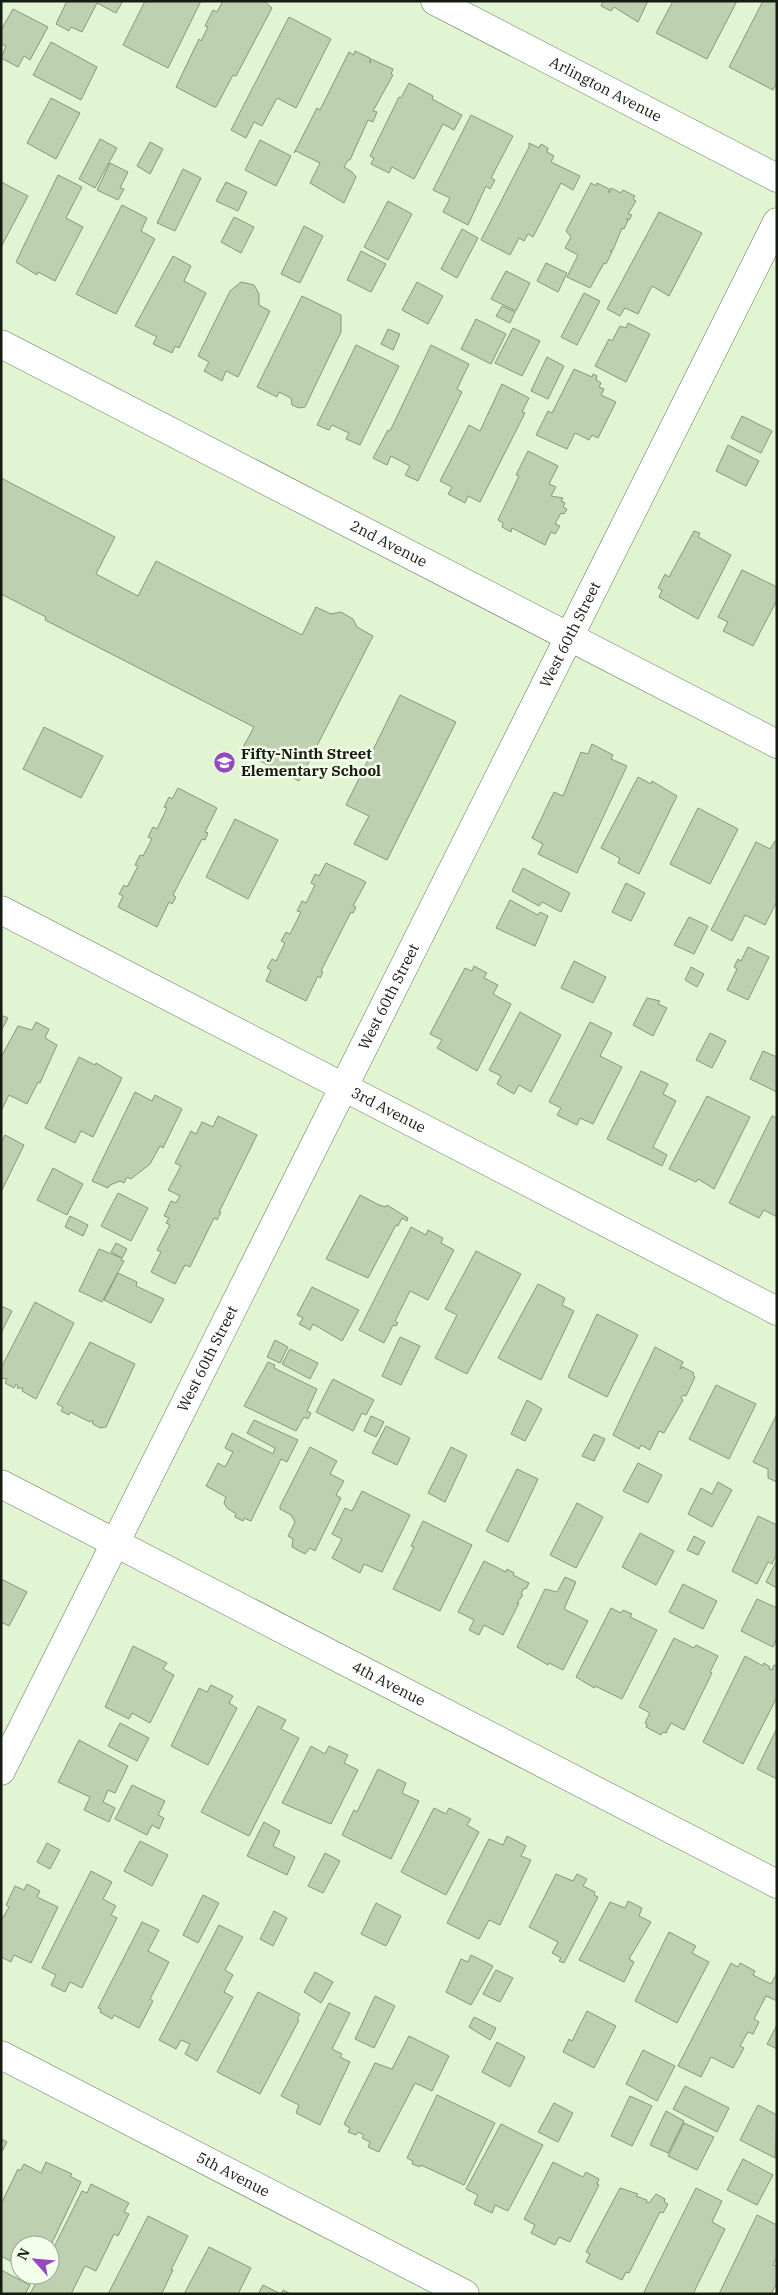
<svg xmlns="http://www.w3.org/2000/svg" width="778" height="2295" viewBox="0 0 778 2295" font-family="'IBM Plex Serif',serif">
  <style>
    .building { fill: #bdd0b0; stroke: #869879 }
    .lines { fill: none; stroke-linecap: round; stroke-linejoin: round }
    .street-casing { stroke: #657659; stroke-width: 29 }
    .street { stroke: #fff; stroke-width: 28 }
    .labels { text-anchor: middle; stroke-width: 5; stroke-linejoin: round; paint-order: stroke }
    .street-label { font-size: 15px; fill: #161c11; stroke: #f3ffeb }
    .poi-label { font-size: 15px; font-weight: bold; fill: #161c11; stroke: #f3ffeb; text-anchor: start }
  </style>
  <rect width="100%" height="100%" fill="#e1f5d3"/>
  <g class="building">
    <path d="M67,1H123L116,13L97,3L82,32L71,27L69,31L56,24Z"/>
    <path d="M145,1H201L168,68L123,45Z"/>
    <path d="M223,1H264L272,8L236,76L233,75L216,107H214L176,87L199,39L201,41L208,27L205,26L213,10L217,12Z"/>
    <path d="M603,1H648L638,22L614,7L611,11L601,6Z"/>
    <path d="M673,1H737L707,59L656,33Z"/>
    <path d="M763,1H777V82L773,90L729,67Z"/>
    <path d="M13,9L48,27L30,60L24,56L18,67L1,58L6,46L1,44V30Z"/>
    <path d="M289,17L331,39L296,108L277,98L262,126L254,122L246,138L231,130Z"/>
    <path d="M51,42L97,67L81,100L33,75Z"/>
    <path d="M355,51L370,58V63L371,59L393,69L391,74L393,75L373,111L377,112L373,122L368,120L350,160H348L344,167L352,172L356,177L344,203L310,183L320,163L296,151L294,153L317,108L320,110L349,52L354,55Z"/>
    <path d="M409,83L433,96L432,99L462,115L454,130L443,124L414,179L392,167L389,173L371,164L374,158L370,156L399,97L401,98Z"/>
    <path d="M51,98L80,113L56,159L27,143Z"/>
    <path d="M471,115L513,136L491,178L495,180L490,189L486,186L468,225L443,212L450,198L433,190Z"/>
    <path d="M100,139L117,148L95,188L79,179Z"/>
    <path d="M260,140L291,156L276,186L245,170Z"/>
    <path d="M150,142L163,149L150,174L137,166Z"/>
    <path d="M529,143L539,148L541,144L548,148L547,152L554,156L551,162L580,176L573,190L561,183L533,237L528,234L524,241L519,238L510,255L481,240L529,147Z"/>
    <path d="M110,163L128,172L120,188L124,189L118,200L97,190Z"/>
    <path d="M183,169L201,178L175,231L157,223Z"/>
    <path d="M58,175L82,187L66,218L83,227L55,281L38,272L37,275L16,262Z"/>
    <path d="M1,182L28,196L1,247Z"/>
    <path d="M226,182L247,192L238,211L216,201Z"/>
    <path d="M591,183L596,186L597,183L609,189V193L611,188L621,193L623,190L635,196L633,199L636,201L628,214L632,215L629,220L626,218L628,220L624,229L622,228L613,250L610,251L612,252L606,264L604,263L590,288L567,277L578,255L565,248L571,237L566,231Z"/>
    <path d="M388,201L412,214L388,260L364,247Z"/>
    <path d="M122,205L147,218L141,231L155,239L116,314L76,294Z"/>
    <path d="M659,212L702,233L669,296L652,286L638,314L625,308L620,316L607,309Z"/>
    <path d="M234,217L254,227L241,253L221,242Z"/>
    <path d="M304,226L323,236L300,283L281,274Z"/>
    <path d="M462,229L478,238L457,278L441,269Z"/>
    <path d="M361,251L386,264L371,292L347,280Z"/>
    <path d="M173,256L191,266L184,281L206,293L179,348L175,346L172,353L153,344L157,337L135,326Z"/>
    <path d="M546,263L567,273L558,292L537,281Z"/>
    <path d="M506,271L530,283L516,311L491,299Z"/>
    <path d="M241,282L254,285L259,294V305L270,311L238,377L226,371L222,381L204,371L209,362L198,356L230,291Z"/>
    <path d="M417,282L443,296L428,324L402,310Z"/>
    <path d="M584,293L600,301L577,345L561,337Z"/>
    <path d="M302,296L341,315V332L305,407L299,408L292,405L291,398L279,392L277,397L257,387Z"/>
    <path d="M502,306L515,312L510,323L496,316Z"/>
    <path d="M476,319L506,334L491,364L461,349Z"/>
    <path d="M628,323L650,334L626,382L595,366L609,339L612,341L620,326L626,328Z"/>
    <path d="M513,328L540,341L522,376L495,363Z"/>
    <path d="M388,329L400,334L393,350L381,344Z"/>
    <path d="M356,345L399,366L360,445L346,439L349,433L332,425L329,430L317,425Z"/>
    <path d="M431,345L469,364L457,389L462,392L418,481L405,475L410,466L391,456L387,465L373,458L388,430L390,431Z"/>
    <path d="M547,357L564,366L548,399L531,391Z"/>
    <path d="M574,369L592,377L593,374L597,376L596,380L601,383L599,387L604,389L601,395L616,402L598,438L592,435L589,440L575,433L567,449L536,435L548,411L552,413Z"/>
    <path d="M502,384L529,398L522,412L525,413L480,502L468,496L465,503L448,494L452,487L440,481L469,425L480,431Z"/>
    <path d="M742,416L772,431L761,453L731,438Z"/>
    <path d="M728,445L759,461L746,486L716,471Z"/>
    <path d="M528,451L558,466L549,484L556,487L551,496L563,498L561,501L565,503L563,507L567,509L564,514L561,513L555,524L560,526L555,534L551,532L545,545L512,528L511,532L502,527L503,523L498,520L519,476L516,475Z"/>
    <path d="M1,478L115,537L96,574L138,596L156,561L302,635L316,607L331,614L341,612L353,619L357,627L373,636L299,781L241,751L254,727L45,620L46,617L1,594Z"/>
    <path d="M694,531L700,533L698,537L731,555L698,619L659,597L662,590L658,588L665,574L669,577Z"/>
    <path d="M742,570L777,587V600L753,646L723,631L728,622L718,617Z"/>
    <path d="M400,695L456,722L387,860L354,844L369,816L346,805Z"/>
    <path d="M44,727L103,756L81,798L23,769Z"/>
    <path d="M592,744L613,755L611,759L627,766L577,873L538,854L543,844L532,838L554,792L563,796L581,752L588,754Z"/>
    <path d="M638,777L651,784L652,781L677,796L639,874L618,863L620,858L601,848Z"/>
    <path d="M178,788L217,808L205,832L208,833L205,840L202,839L173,895L176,897L172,904L169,902L157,927L118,907L123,896L119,894L124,885L127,887L138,866L135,865L140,855L143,856L152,839L148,837L153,827L157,829L167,808L164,807L169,797L172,799Z"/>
    <path d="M698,808L738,829L710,884L670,864Z"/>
    <path d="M235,819L278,840L248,899L206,877Z"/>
    <path d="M775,841L777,842V901L765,925L745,915L732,941L711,930L756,842L770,849Z"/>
    <path d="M326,863L366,882L353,906L356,907L353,913L351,912L321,971L323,972L320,978L318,976L306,1001L266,981L271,970L267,968L272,959L276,961L285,943L281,941L286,932L290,934L301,912L297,911L302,901L306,903L315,885L311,883L315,874L319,876Z"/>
    <path d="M523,868L570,893L561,912L542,902L539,906L512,891Z"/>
    <path d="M626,883L645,893L631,921L612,912Z"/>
    <path d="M510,900L538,915L540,912L548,916L535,946L496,928Z"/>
    <path d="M689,917L708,926L694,954L674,945Z"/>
    <path d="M748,947L769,957L748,1000L727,990L737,969L734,967L738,959L741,961Z"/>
    <path d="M574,961L606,977L593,1003L561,988Z"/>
    <path d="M474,966L487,973L484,978L498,985L493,994L511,1004L477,1071L437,1048L442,1040L430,1034L465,968L472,971Z"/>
    <path d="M691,967L704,974L697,987L685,980Z"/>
    <path d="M647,998L660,1001L658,1004L667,1008L653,1036L633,1025Z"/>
    <path d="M520,1012L561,1035L531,1092L519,1085L514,1094L497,1084L501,1076L489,1070Z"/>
    <path d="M1,1015L8,1018L1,1031Z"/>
    <path d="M36,1022L49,1029L45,1038L57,1045L40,1083L38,1082L27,1104L9,1095L1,1111V1057L18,1026L32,1030Z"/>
    <path d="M590,1022L612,1033L600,1056L622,1067L593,1124L580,1118L577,1125L557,1115L561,1108L549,1102Z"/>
    <path d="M710,1033L726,1041L712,1068L696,1060Z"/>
    <path d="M763,1051L777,1057V1092L750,1079Z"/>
    <path d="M79,1057L95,1065L96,1063L122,1078L93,1137L81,1131L75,1143L45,1128Z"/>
    <path d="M641,1071L668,1084L663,1094L676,1101L653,1147L667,1155L662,1166L607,1139Z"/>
    <path d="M135,1092L152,1101L155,1095L182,1109L163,1148L160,1146L150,1164L131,1179L127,1177L124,1183L120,1181L110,1185L108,1188L92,1181Z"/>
    <path d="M707,1096L750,1117L714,1189L698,1179L696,1182L669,1169Z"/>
    <path d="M218,1116L257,1135L219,1212H221L217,1220L214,1218L190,1267L185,1265L175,1284L151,1272L161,1252L157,1250L170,1225L166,1223L169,1218L164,1216L171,1201L176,1203L180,1196L168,1190L181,1166L175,1163L191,1131L196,1134L202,1122L213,1127Z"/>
    <path d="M772,1116L777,1118V1217L764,1210L759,1218L729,1203Z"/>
    <path d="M5,1135L24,1145L2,1190L1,1143Z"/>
    <path d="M53,1168L83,1184L67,1215L37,1200Z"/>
    <path d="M118,1193L148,1208L131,1241L101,1226Z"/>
    <path d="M360,1195L379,1205L386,1207L387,1205L408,1218L407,1221L402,1218L398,1226L396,1225L368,1278L326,1259Z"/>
    <path d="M70,1216L88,1225L83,1236L65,1227Z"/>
    <path d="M411,1227L426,1235L428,1230L443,1238L441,1243L454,1250L428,1300L410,1291L395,1321L398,1323L396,1326L393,1325L384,1343L359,1330Z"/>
    <path d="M116,1243L127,1249L122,1258L111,1252Z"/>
    <path d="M99,1249L122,1258L121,1260L124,1261L102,1302L79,1291Z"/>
    <path d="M476,1251L521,1274L467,1374L435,1358L457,1315L445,1309Z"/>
    <path d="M118,1273L137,1282L136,1286L164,1299L151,1323L104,1300Z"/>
    <path d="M538,1284L565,1298L562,1305L574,1311L541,1380L498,1358Z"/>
    <path d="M312,1287L359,1310L342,1341L313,1324L310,1330L299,1324L303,1318L297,1315Z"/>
    <path d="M35,1302L74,1323L36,1399L22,1391L23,1388H17L18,1386L16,1384L14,1388L5,1383L7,1379L1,1378V1368Z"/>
    <path d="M1,1306L12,1311L1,1333Z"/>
    <path d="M597,1314L638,1335L607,1397L568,1377Z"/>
    <path d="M400,1337L420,1346L401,1385L382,1376Z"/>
    <path d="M275,1340L288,1347L280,1363L267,1357Z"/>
    <path d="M90,1342L135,1364L106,1427L100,1428L93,1424L92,1420L90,1422L70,1412L69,1415L61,1411L63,1407L57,1404Z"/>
    <path d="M655,1347L683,1362L680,1369L683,1367L694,1373L693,1375L695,1377L686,1396L683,1395L681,1398L683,1400L664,1433L659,1431L650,1450L641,1445L639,1449L613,1435Z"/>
    <path d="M290,1349L318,1363L310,1379L282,1364Z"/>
    <path d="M268,1362L275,1365L274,1368L317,1389L307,1411L311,1413L308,1419L304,1417L296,1431L244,1406Z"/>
    <path d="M333,1379L374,1400L366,1415L362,1413L353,1431L316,1412Z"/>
    <path d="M716,1385L756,1404L729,1459L689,1439Z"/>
    <path d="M527,1400L542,1409L525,1441L511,1434Z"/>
    <path d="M777,1414V1482L768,1478V1469L753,1462Z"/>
    <path d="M371,1416L384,1422L376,1437L364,1431Z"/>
    <path d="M254,1420L298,1440L287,1462L281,1459L251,1521L244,1518L243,1521L235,1517L236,1514L227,1508L224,1503L226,1497L206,1486L218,1463L225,1467L233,1452L225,1448L232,1433L273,1454L275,1448L247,1433Z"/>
    <path d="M386,1426L410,1438L397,1465L372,1453Z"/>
    <path d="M594,1434L605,1439L594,1461L582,1456Z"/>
    <path d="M310,1447L337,1461L330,1474L344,1481L336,1495L341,1498L315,1551L310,1548L305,1554L292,1547L293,1539L288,1536L295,1522L291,1515L280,1509V1506Z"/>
    <path d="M451,1447L467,1455L445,1502L428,1493Z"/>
    <path d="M638,1463L662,1475L648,1503L623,1491Z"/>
    <path d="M517,1469L538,1479L508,1542L486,1531Z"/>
    <path d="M718,1482L732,1490L712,1527L688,1514L701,1488L712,1494Z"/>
    <path d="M362,1491L410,1515L382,1572L364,1564L360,1573L332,1558L342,1539L332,1534L345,1508L352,1511Z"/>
    <path d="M577,1503L603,1517L576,1568L550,1555Z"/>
    <path d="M758,1516L777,1525V1554L772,1564L768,1562L757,1584L732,1571Z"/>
    <path d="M423,1521L472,1545L440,1611L393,1589L414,1547L411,1546Z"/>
    <path d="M640,1533L674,1551L656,1585L622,1567Z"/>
    <path d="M694,1536L705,1542L698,1555L687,1550Z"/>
    <path d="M777,1560V1588L766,1582Z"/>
    <path d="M484,1561L506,1572L507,1569L514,1573L513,1575L529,1583L526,1589L524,1588L521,1594L523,1595L517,1603H519L503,1635L484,1625L479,1635L469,1630L474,1620L458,1612Z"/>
    <path d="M565,1577L576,1582L564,1609L588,1621L563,1670L549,1663L548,1665L517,1647L545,1589L557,1592Z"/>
    <path d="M1,1579L27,1592L9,1626L1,1622Z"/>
    <path d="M683,1584L717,1601L703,1629L669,1612Z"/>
    <path d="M757,1599L777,1608V1638L773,1647L741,1631Z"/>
    <path d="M611,1608L621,1613L623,1610L632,1614L630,1617L657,1630L622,1699L595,1686L594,1688L576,1677Z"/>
    <path d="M674,1638L694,1648L696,1645L718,1656L710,1672L712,1673L684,1730L671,1723L666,1733L663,1732L661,1735L646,1727L647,1724L645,1723L650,1713L639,1707Z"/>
    <path d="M133,1646L167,1663L163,1669L174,1675L150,1723L132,1713L129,1719L105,1707Z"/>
    <path d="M745,1656L763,1666L764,1663L770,1667L769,1669L772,1670L774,1665L777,1666V1697L743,1764L703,1742Z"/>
    <path d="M211,1685L233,1696L229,1703L237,1708L208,1765L171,1746L199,1688L207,1692Z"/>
    <path d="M258,1706L286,1720L281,1729L299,1738L249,1836L201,1812Z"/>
    <path d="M120,1723L149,1738L137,1761L108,1746Z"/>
    <path d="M777,1728V1779L757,1769Z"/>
    <path d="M79,1740L128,1766L115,1793L108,1790L103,1802L115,1808L109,1822L84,1810L90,1797L58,1782Z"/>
    <path d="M311,1746L325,1754L329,1746L348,1755L344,1763L358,1770L331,1824L282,1803Z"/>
    <path d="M378,1769L406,1783L402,1793L419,1801L391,1859L342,1835L354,1810L357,1812Z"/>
    <path d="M132,1785L165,1801L158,1815L164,1818L159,1829L152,1825L147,1835L115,1819Z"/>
    <path d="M434,1808L446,1814L449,1808L471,1819L467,1825L479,1832L446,1895L401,1872Z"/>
    <path d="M264,1822L280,1831L273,1846L295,1857L287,1875L247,1856Z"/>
    <path d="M507,1836L526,1846L521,1856L531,1860L500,1925L489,1920L479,1939L447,1923L489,1839L503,1845Z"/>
    <path d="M140,1841L168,1855L152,1886L124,1871Z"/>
    <path d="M47,1843L60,1850L50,1869L37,1862Z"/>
    <path d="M325,1853L340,1861L323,1893L308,1886Z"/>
    <path d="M91,1871L112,1882L103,1899L116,1906L111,1915L117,1918L82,1988L70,1982L65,1992L51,1985L56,1975L42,1968Z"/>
    <path d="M556,1874L573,1881L577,1874L587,1879L583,1886L595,1892L594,1895L598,1897L564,1963L559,1961L561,1958L552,1953L558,1942L529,1927Z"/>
    <path d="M27,1884L40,1891L37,1897L58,1907L31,1963L14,1955L11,1962L1,1957V1921L9,1907L6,1905L15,1886L24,1890Z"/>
    <path d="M203,1895L219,1903L198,1943L183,1935Z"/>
    <path d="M628,1901L642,1908L639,1916L651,1922L629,1959L634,1962L624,1982L579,1960L610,1902L625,1908Z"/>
    <path d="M376,1903L401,1916L386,1946L361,1934Z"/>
    <path d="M274,1911L287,1918L273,1946L260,1939Z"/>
    <path d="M142,1922L159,1930L148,1951L169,1962L150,1999L153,2001L139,2028L114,2015L112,2019L100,2012L101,2009L98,2008Z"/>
    <path d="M219,1925L243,1937L225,1970L233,1975L224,1992L233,1997L197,2061L185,2054L190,2044L181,2040L176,2049L159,2040Z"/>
    <path d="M669,1932L696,1946L692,1953L709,1962L677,2023L635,2001Z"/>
    <path d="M471,1955L493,1966L471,2005L446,1992L461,1959L468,1962Z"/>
    <path d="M731,1963L738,1967L740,1963L755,1971L753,1975L771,1984L777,1973V2001L766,1996L754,2019L759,2022L753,2034L748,2032L740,2046L744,2048L733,2068L711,2057L701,2077L678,2066Z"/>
    <path d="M496,1970L513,1978L500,2002L483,1994Z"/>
    <path d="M315,1972L333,1982L321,2003L304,1992Z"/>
    <path d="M258,1992L300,2014L297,2019L299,2020L260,2094L217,2072Z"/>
    <path d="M375,1996L395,2006L374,2048L355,2039Z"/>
    <path d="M329,2003L350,2013L332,2049L342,2054L340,2057L350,2062L320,2125L296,2113L299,2105L281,2096Z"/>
    <path d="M587,2011L616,2026L594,2068L563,2052L569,2039L572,2041Z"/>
    <path d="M474,2017L496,2028L490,2040L469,2027Z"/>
    <path d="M777,2025V2049L767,2044Z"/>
    <path d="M409,2036L449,2056L432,2091L415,2083L379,2152L368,2147L370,2142L362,2138L364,2135L358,2132L356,2135L348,2132L350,2128L344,2124L375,2063L392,2069Z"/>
    <path d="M497,2042L525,2057L510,2087L482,2072Z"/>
    <path d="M643,2050L675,2066L657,2101L626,2084Z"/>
    <path d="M685,2086L729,2108L717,2132L673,2109Z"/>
    <path d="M437,2095L495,2123L464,2185L421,2165L420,2167L412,2164L413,2161L407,2158Z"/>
    <path d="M630,2096L652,2106L632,2146L611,2136Z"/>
    <path d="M554,2103L573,2113L558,2142L538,2132Z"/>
    <path d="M758,2105L777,2115L775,2158L740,2140Z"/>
    <path d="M666,2111L684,2121L668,2153L650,2145Z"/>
    <path d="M684,2123L714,2137L697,2170L668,2156Z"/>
    <path d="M501,2124L543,2145L508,2211L495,2205L492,2213L474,2204L478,2195L466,2189Z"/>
    <path d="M1,2139L7,2142L1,2153Z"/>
    <path d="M743,2159L773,2175L757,2205L727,2190Z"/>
    <path d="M46,2162L72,2174L70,2176L81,2182L50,2247L20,2245V2266L1,2256V2204L18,2169L20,2171L24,2164L41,2173Z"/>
    <path d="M553,2162L583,2177L586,2172L599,2179L597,2184L599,2185L570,2242L559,2237L555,2245L531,2233L535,2225L524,2219Z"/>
    <path d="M91,2184L129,2203L124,2212L129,2214L118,2236L114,2234L96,2271L85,2266L71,2294H30L40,2275H50V2255L82,2191L87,2193Z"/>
    <path d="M620,2188L638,2194L636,2196L647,2200L646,2202L649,2203L656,2194L665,2199L664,2202L668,2204L663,2213L660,2212L629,2273L626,2272L622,2280L586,2262L590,2254L586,2252Z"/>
    <path d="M696,2188L722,2201L712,2222L725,2229L693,2294H648L644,2292Z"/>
    <path d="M757,2215L777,2225V2257L773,2265L777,2266V2283L771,2294H719Z"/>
    <path d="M148,2216L188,2236L171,2270H173L162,2293L108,2294Z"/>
    <path d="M209,2247L251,2268L238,2294H184Z"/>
    <path d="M1,2270L30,2285L25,2294H1Z"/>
    <path d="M263,2285L281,2294L283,2290L291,2294H258Z"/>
  </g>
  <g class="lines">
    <defs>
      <g id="street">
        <path id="s1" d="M435,1L777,178"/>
        <path id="s2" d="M1,344L777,744"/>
        <path id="s3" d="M1,910L777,1311"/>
        <path id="s4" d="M1,1484L777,1884"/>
        <path id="s5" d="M1,1771L777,222"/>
        <path id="s6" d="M1,2055L465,2294"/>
      </g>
    </defs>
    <use href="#street" class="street-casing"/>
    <use href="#street" class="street"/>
  </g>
  <defs>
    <symbol id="school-disc" viewBox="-11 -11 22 22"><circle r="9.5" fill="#944bbe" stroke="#f3ffeb"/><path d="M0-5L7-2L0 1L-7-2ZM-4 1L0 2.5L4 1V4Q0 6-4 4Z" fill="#fff"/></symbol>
  </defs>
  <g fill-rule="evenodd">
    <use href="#school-disc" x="212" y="750" width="25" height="25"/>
  </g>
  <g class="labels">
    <g class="street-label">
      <text dy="5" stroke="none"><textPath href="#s1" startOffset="192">Arlington Avenue</textPath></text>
      <text dy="5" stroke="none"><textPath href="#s2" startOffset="436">2nd Avenue</textPath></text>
      <text dy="5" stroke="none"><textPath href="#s5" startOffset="1271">West 60th Street</textPath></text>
      <text dy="5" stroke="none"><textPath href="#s5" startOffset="866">West 60th Street</textPath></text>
      <text dy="5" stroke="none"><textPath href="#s3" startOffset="436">3rd Avenue</textPath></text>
      <text dy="5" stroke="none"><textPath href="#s5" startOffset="461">West 60th Street</textPath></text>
      <text dy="5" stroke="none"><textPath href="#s4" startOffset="436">4th Avenue</textPath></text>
      <text dy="5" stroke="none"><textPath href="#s6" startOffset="261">5th Avenue</textPath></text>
    </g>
    <g class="poi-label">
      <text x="241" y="759">Fifty-Ninth Street<tspan x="241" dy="17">Elementary School</tspan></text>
    </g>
  </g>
  <rect width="778" height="2295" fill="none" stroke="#161c11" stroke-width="5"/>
  <g transform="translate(35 2260) rotate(297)"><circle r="24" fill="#f3ffeb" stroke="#9ba494"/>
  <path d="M0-4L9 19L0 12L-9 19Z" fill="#944bbe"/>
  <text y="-8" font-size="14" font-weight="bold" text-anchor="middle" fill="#161c11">N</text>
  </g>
</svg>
